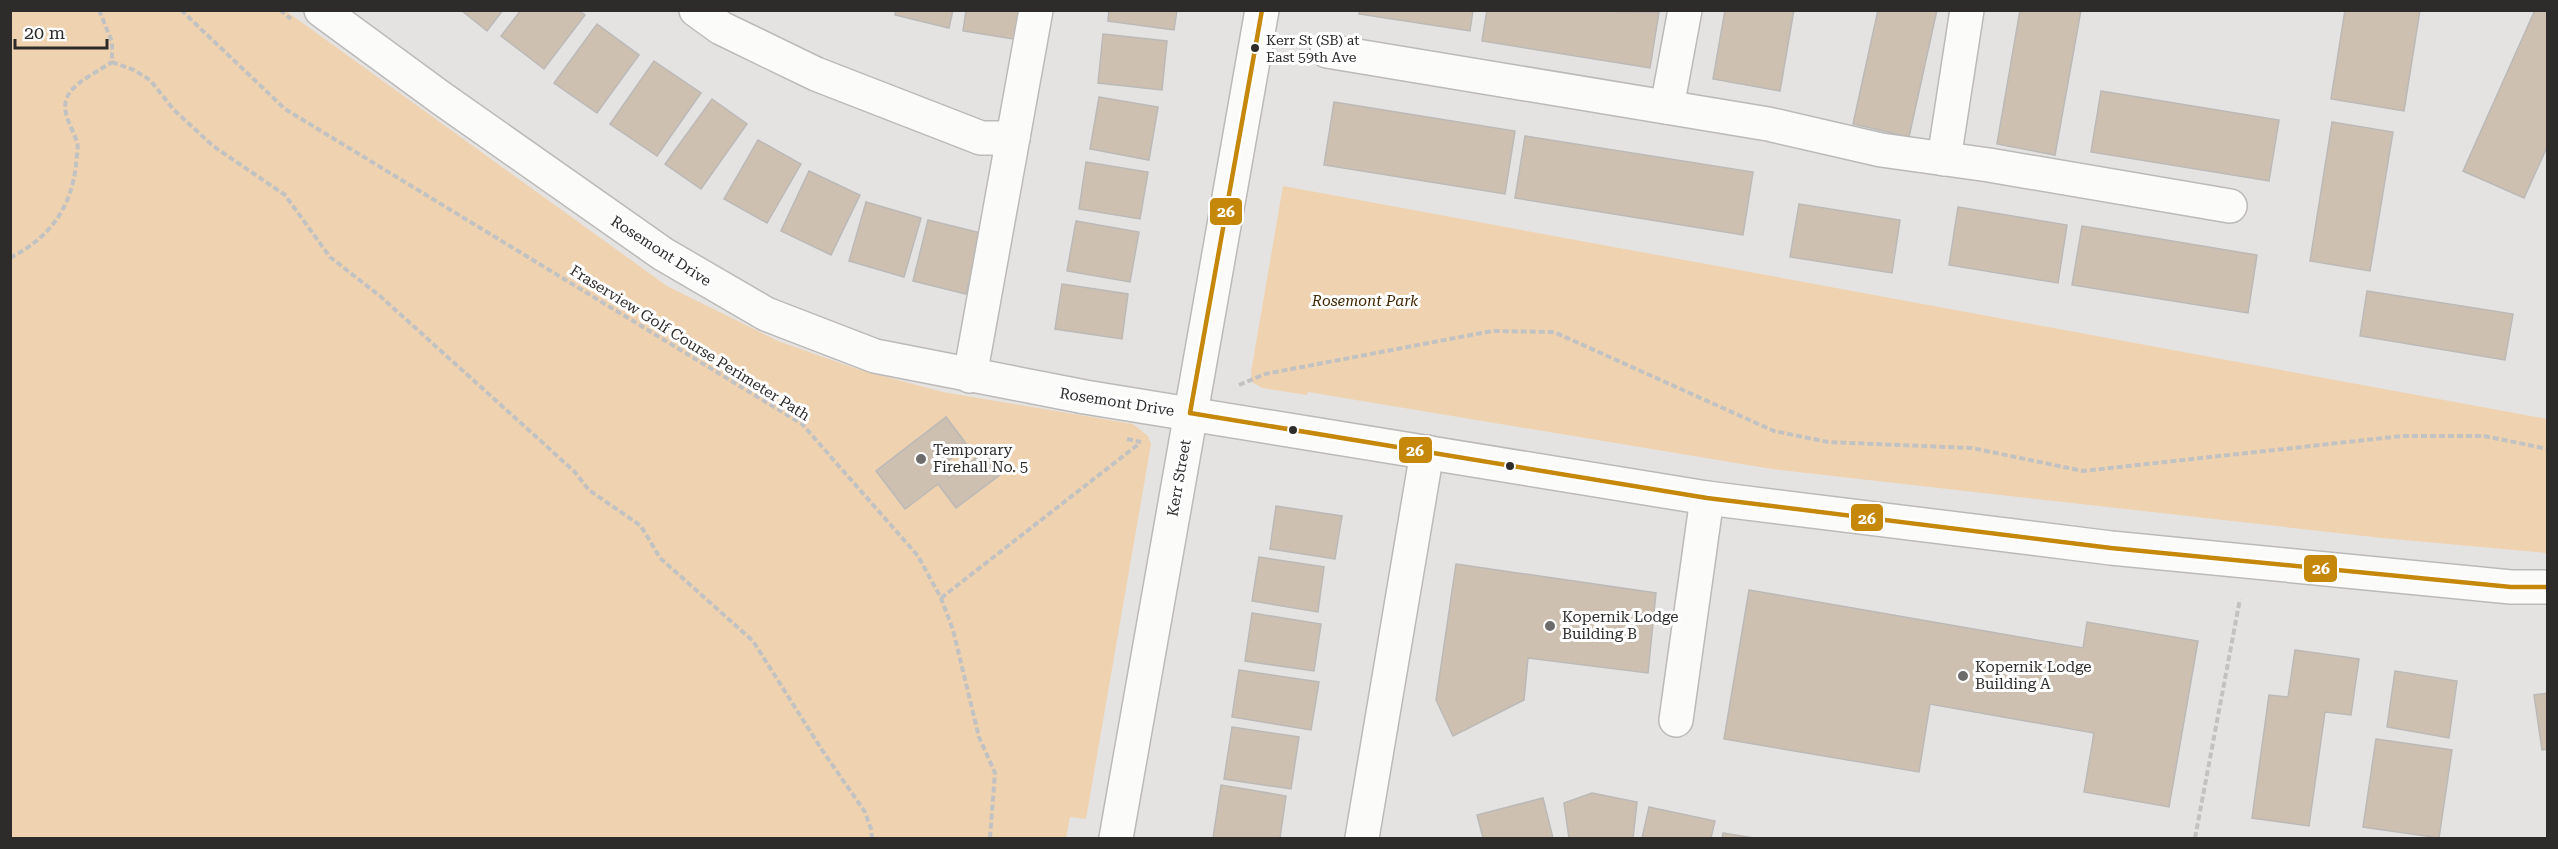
<svg xmlns="http://www.w3.org/2000/svg" width="2558" height="849" viewBox="0 0 2558 849" font-family="'Roboto Serif',serif">
  <style>
    .green { fill: #efd2b0 }
    .building { fill: #cec0b0; stroke: #bbb9b7; stroke-width: 1.5 }
    .lines { fill: none; stroke-linecap: round; stroke-linejoin: round }
    .minor-casing { stroke: #bcbab8; stroke-width: 36 }
    .path { stroke: #c2c2c2; stroke-width: 4; stroke-dasharray: 6 3; stroke-linecap: butt }
    .minor { stroke: #fbfbfa; stroke-width: 33 }
    .bus-1-casing { stroke: #fff; stroke-width: 9 }
    .bus-1 { stroke: #c5880b; stroke-width: 4.5 }
    .bus-dot { fill: #2e2c2b; stroke: #fff; stroke-width: 2 }
    .poi-dot { fill: #6e6c6b; stroke: #fff; stroke-width: 2 }
    .labels { text-anchor: middle; stroke-width: 6; stroke-linejoin: round; paint-order: stroke }
    .bus-label { font-size: 14px; fill: #2e2c2b; stroke: #fff; text-anchor: start }
    .street-label { font-size: 15px; fill: #2e2c2b; stroke: #fff }
    .park-label { font-size: 15px; font-style: italic; fill: #3f2602; stroke: #fff }
    .poi-label { font-size: 15px; fill: #2e2c2b; stroke: #fff; text-anchor: start }
    .line-badge { stroke: #fff; stroke-width: 2 }
    .badge-label { font-size: 16px; text-anchor: middle; font-weight: bold; fill: #fff }
  </style>
  <rect width="100%" height="100%" fill="#e5e3e1"/>
  <g class="green">
    <path d="M10,11H286L667,286L778,341L857,369L943,392L1133,424L1148,436L1151,444L1086,819L1070,817L1066,838H11Z"/>
    <path d="M1283,186L2547,419V553L2382,538L1772,469L1308,392L1307,395L1262,388L1252,382L1251,372Z"/>
  </g>
  <g class="building">
    <path d="M461,10H503L487,31Z"/>
    <path d="M521,10H578L585,15L544,69L501,36Z"/>
    <path d="M896,10H953L949,28L895,15Z"/>
    <path d="M966,10H1024L1019,40L963,31Z"/>
    <path d="M1109,10H1177L1174,30L1108,21Z"/>
    <path d="M1360,10H1473L1470,31L1359,14Z"/>
    <path d="M1487,10L1659,12L1650,68L1482,41Z"/>
    <path d="M1725,10H1794L1780,91L1713,79Z"/>
    <path d="M1878,10H1937L1909,137L1853,124Z"/>
    <path d="M2020,10H2081L2055,155L1997,144Z"/>
    <path d="M2345,10H2420L2404,111L2331,99Z"/>
    <path d="M2535,10H2548V145L2524,198L2463,171Z"/>
    <path d="M597,24L639,55L597,113L554,83Z"/>
    <path d="M1103,34L1167,41L1162,90L1098,83Z"/>
    <path d="M654,61L701,93L657,156L610,124Z"/>
    <path d="M2101,91L2279,120L2269,181L2091,152Z"/>
    <path d="M1099,97L1158,107L1149,160L1090,149Z"/>
    <path d="M712,99L747,124L701,189L665,164Z"/>
    <path d="M1334,102L1515,131L1505,194L1324,165Z"/>
    <path d="M2332,122L2393,132L2370,271L2310,261Z"/>
    <path d="M1525,136L1753,172L1743,235L1515,198Z"/>
    <path d="M758,140L801,164L767,223L724,199Z"/>
    <path d="M1086,162L1148,172L1140,219L1079,209Z"/>
    <path d="M809,171L860,195L831,255L781,231Z"/>
    <path d="M866,202L921,218L904,277L849,261Z"/>
    <path d="M1799,204L1900,220L1892,273L1790,257Z"/>
    <path d="M1958,207L2067,225L2058,283L1949,265Z"/>
    <path d="M928,220L981,233L966,294L913,281Z"/>
    <path d="M1076,221L1139,232L1130,282L1067,271Z"/>
    <path d="M2082,226L2257,255L2248,313L2072,285Z"/>
    <path d="M1062,284L1128,294L1122,339L1055,329Z"/>
    <path d="M2367,291L2513,314L2505,360L2360,336Z"/>
    <path d="M946,417L968,446L940,467L949,478L984,452L1001,474L956,508L938,484L905,509L876,471Z"/>
    <path d="M1276,506L1342,516L1335,559L1270,549Z"/>
    <path d="M1259,557L1324,567L1318,612L1252,601Z"/>
    <path d="M1456,564L1656,593L1648,673L1528,658L1524,700L1453,736L1436,700Z"/>
    <path d="M1749,590L2083,648L2087,622L2198,641L2169,807L2084,792L2094,733L1930,704L1919,772L1724,739Z"/>
    <path d="M1252,613L1321,624L1314,671L1245,661Z"/>
    <path d="M2295,650L2359,659L2351,715L2325,712L2309,826L2252,818L2269,695L2288,697Z"/>
    <path d="M1239,670L1319,682L1311,730L1232,717Z"/>
    <path d="M2395,671L2457,681L2449,738L2387,727Z"/>
    <path d="M2548,693V749L2542,750L2534,695Z"/>
    <path d="M1232,727L1299,737L1291,789L1224,779Z"/>
    <path d="M2376,739L2452,750L2439,838L2363,827Z"/>
    <path d="M1221,785L1286,796L1280,838H1213Z"/>
    <path d="M1592,793L1637,802L1633,838H1569L1564,803Z"/>
    <path d="M1543,798L1553,838H1483L1477,815Z"/>
    <path d="M1649,807L1715,821L1711,838H1642Z"/>
    <path d="M1723,833L1754,838H1722Z"/>
  </g>
  <g class="lines">
    <defs>
      <g id="minor">
        <path d="M321,10L441,98L663,254L766,314L875,356L1085,397L1707,498L2111,548L2511,587H2548"/>
        <path d="M696,10L721,28L816,74L981,138H1013"/>
        <path d="M1327,51L1768,124L1881,150L1989,165L2230,206"/>
        <path d="M1667,107L1685,10"/>
        <path d="M1944,159L1967,10"/>
        <path d="M970,376L1036,10"/>
        <path d="M1676,720L1707,498"/>
        <path d="M1116,838L1262,10"/>
        <path d="M1362,838L1427,452"/>
      </g>
    </defs>
    <use href="#minor" class="minor-casing"/>
    <g class="path">
      <path d="M99,10L112,42V62"/>
      <path d="M181,10L285,109L802,424L918,556L941,598L953,630L979,737L995,773L990,838"/>
      <path d="M280,10L291,19"/>
      <path d="M112,62L134,70L150,80L174,110L213,146L285,195L330,257L380,296L574,471L589,490L641,526L660,558L753,641L822,750L865,812L871,829L872,838"/>
      <path d="M10,258C49,238 71,209 76,165C76,158 79,149 77,142C72,126 57,108 71,91C78,81 102,69 112,62"/>
      <path d="M1239,385L1265,374L1492,331L1554,332L1774,431L1828,442L1972,448L2083,471L2402,436H2484L2548,449"/>
      <path d="M1127,439L1141,442"/>
      <path d="M941,598L1140,443"/>
      <path d="M2195,838L2240,599"/>
    </g>
    <use href="#minor" class="minor"/>
    <defs>
      <g id="bus-1">
        <path d="M1190,413L1707,498L2111,548L2511,587H2548"/>
        <path d="M1190,413L1262,10"/>
      </g>
    </defs>
    <use href="#bus-1" class="bus-1-casing"/>
    <use href="#bus-1" class="bus-1"/>
  </g>
  <g class="bus-dot">
    <circle cx="1255" cy="48" r="5"/>
    <circle cx="1293" cy="430" r="5"/>
    <circle cx="1510" cy="466" r="5"/>
  </g>
  <g class="poi-dot">
    <circle cx="921" cy="459" r="6"/>
    <circle cx="1550" cy="626" r="6"/>
    <circle cx="1963" cy="676" r="6"/>
  </g>
  <g class="labels">
    <g class="bus-label">
      <text x="1266" y="45">Kerr St (SB) at<tspan x="1266" dy="17">East 59th Ave</tspan></text>
    </g>
    <g class="street-label">
      <text transform="translate(661 251) rotate(33)" y="5">Rosemont Drive</text>
      <text transform="translate(690 343) rotate(32)" y="5">Fraserview Golf Course Perimeter Path</text>
      <text transform="translate(1117 402) rotate(9)" y="5">Rosemont Drive</text>
      <text transform="translate(1179 478) rotate(-80)" y="5">Kerr Street</text>
    </g>
    <g class="park-label">
      <text x="1365" y="306">Rosemont Park</text>
    </g>
    <g class="poi-label">
      <text x="933" y="455">Temporary<tspan x="933" dy="17">Firehall No. 5</tspan></text>
      <text x="1562" y="622">Kopernik Lodge<tspan x="1562" dy="17">Building B</tspan></text>
      <text x="1975" y="672">Kopernik Lodge<tspan x="1975" dy="17">Building A</tspan></text>
    </g>
  </g>
  <g class="line-badge">
    <rect x="1209" y="197" width="34" height="29" rx="6" fill="#c5880b"/>
    <rect x="1398" y="436" width="35" height="28" rx="6" fill="#c5880b"/>
    <rect x="1850" y="503" width="34" height="29" rx="6" fill="#c5880b"/>
    <rect x="2303" y="554" width="35" height="29" rx="6" fill="#c5880b"/>
  </g>
  <g class="badge-label">
    <text x="1226" y="217">26</text>
    <text x="1415" y="456">26</text>
    <text x="1867" y="524">26</text>
    <text x="2321" y="574">26</text>
  </g>
  <rect width="2558" height="849" fill="none" stroke="#2e2c2b" stroke-width="24"/>
  <path d="M15 39v9h92v-9" fill="none" stroke="#2e2c2b" stroke-width="3"/>
  <text x="24" y="39" font-size="18" fill="#2e2c2b" stroke="#ffffff" stroke-width="4.5" paint-order="stroke">20 m</text>
</svg>
